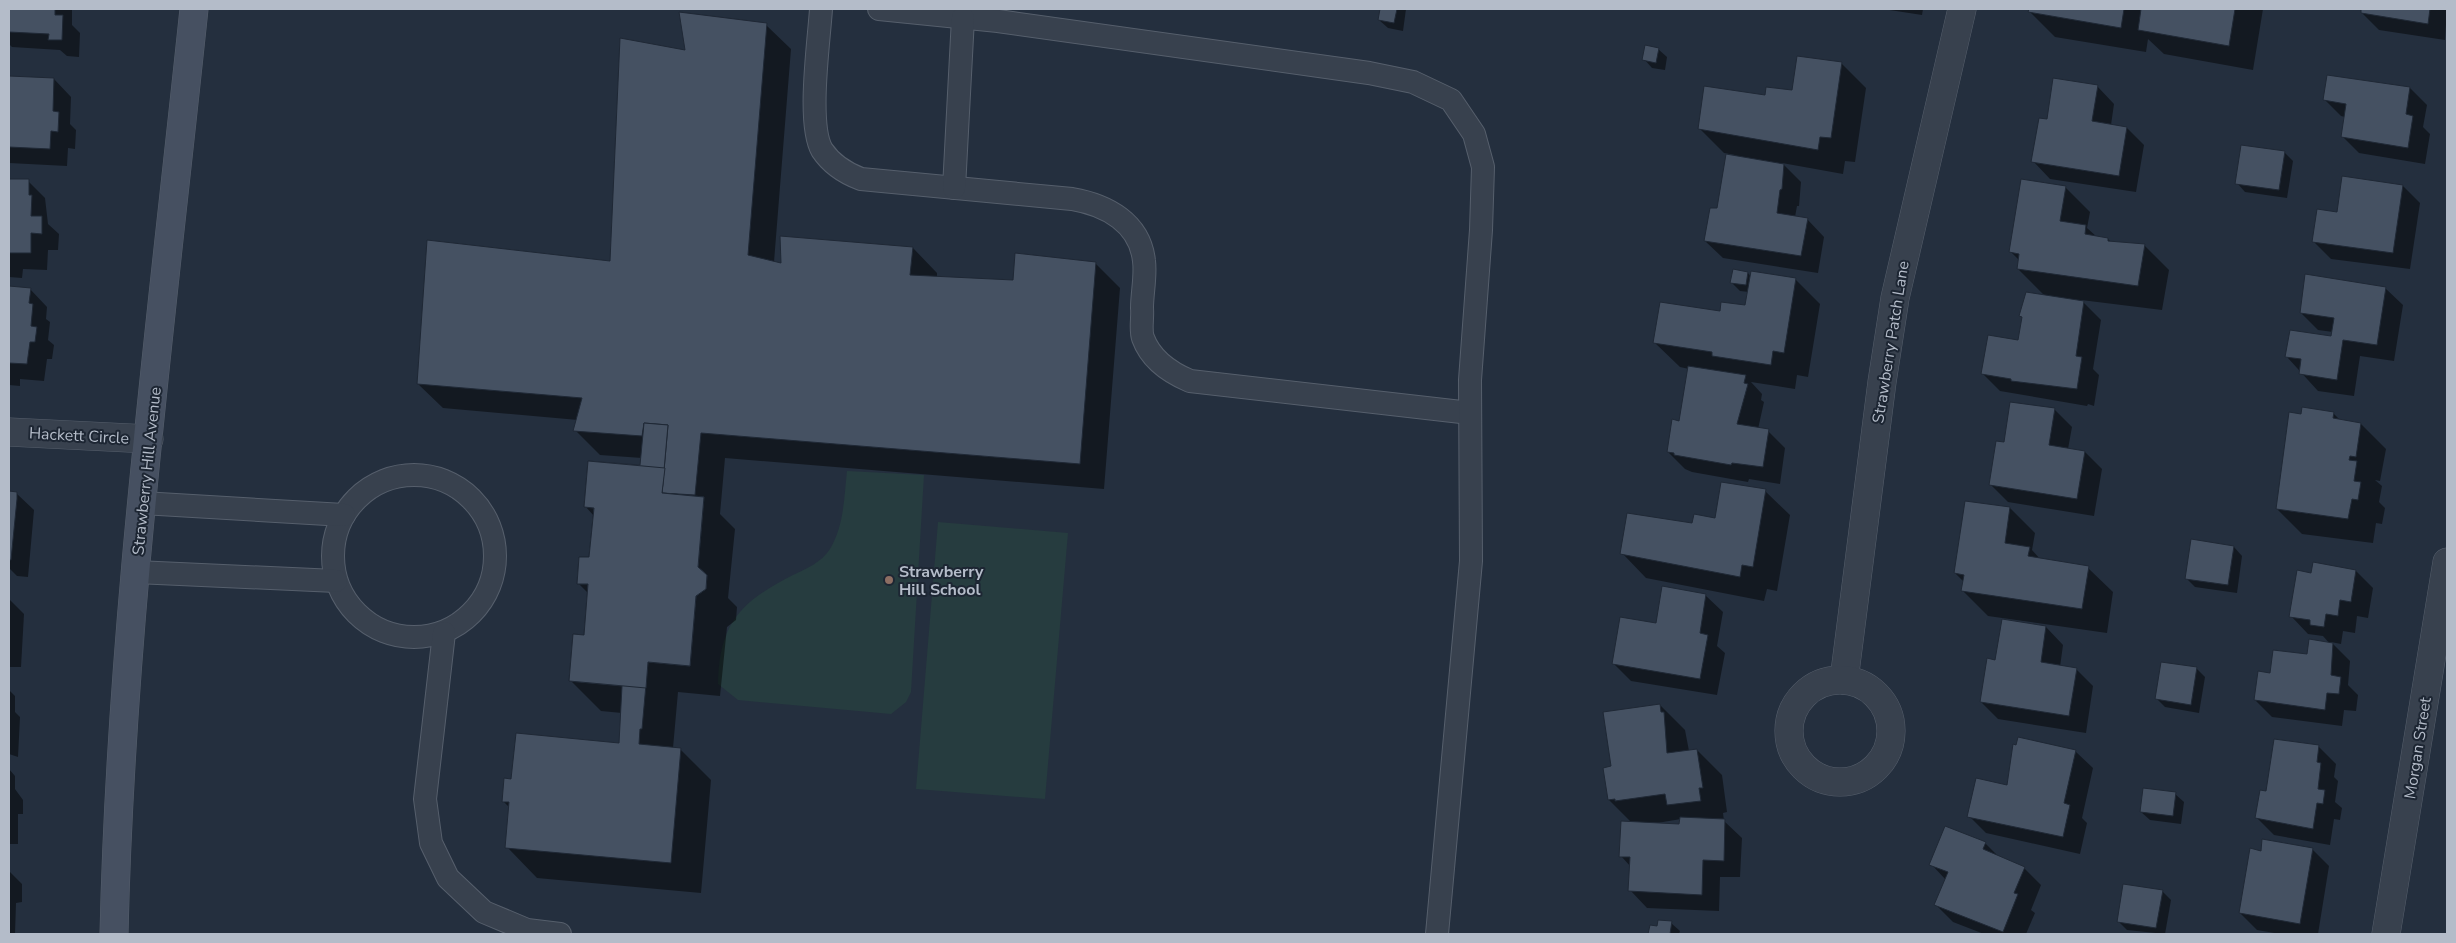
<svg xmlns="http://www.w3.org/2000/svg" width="2456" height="943" viewBox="0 0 2456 943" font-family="'Nunito Sans',sans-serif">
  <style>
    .green { fill: #263c3f }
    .shadow { fill: #0007; fill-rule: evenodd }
    .building { fill: #455162; stroke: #1f2835 }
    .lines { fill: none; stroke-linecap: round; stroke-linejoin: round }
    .lane-casing { stroke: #565f6c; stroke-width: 24 }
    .street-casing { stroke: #565f6c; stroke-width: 29 }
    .secondary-casing { stroke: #565f6c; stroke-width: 29 }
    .lane { stroke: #38414e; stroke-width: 22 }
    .street { stroke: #38414e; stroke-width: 28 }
    .secondary { stroke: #465061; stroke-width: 28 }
    .education-dot { fill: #8d6e63; stroke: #1d2633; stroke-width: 2 }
    .labels { text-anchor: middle; stroke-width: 4; stroke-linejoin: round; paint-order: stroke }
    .street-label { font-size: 16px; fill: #b4bcc9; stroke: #1d2633 }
    .poi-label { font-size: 16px; font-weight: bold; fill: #b4bcc9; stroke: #1d2633; text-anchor: start }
  </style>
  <rect width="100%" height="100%" fill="#242f3e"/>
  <g class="green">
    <path d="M847,471L924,475L911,692L906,702L891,714L738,700L718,684C719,624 740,602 793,575C806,569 822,562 830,549C844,526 844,498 847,471Z"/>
    <path d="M938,522L1068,533L1045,799L916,789Z"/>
  </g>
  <g class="shadow">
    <path d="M9,9H72V25L80,33L79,57L67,56L60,50L12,47L9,44Z"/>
    <path d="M1381,9H1406L1403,31L1388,28L1379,20Z"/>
    <path d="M1883,9H1923L1922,15Z"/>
    <path d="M2030,9H2263L2253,70L2164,54L2148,39L2146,52L2055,37L2030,12Z"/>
    <path d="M2363,9H2447L2445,40L2379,30L2362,13Z"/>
    <path d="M766,25L791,49L774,262L782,264L913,248L937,273V277L1014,282L1095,263L1120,288L1104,489L725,458L720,514L735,529L728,598L737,607L736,620L727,627L720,696L678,692L673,748L680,749L711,780L701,893L537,878L507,847L510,808L503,801L512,780L620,744L622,713L601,711L570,680L585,636L588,593L578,583L590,559L594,516L585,506L641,466L642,458L600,455L575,430L578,420L443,408L418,384L611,263L687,51Z"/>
    <path d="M1658,49L1667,57L1665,70L1652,68L1644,59Z"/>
    <path d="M1842,64L1866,88L1855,162L1845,161L1843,174L1782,163L1801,182L1799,206H1797L1795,217L1807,219L1824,237L1818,273L1723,258L1705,241L1718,210L1735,155L1724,153L1699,128L1766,97L1793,92Z"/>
    <path d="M2328,76L2410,88L2427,105L2423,127L2430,134L2425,164L2359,153L2342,136L2345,117L2341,116L2324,99Z"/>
    <path d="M9,77L54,79L71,97L70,124L76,130L75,149L68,148L67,166L9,163Z"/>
    <path d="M2097,86L2114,104L2111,125L2127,128L2144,145L2136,192L2050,179L2033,161L2048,120Z"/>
    <path d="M2284,152L2293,161L2287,198L2245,192L2237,183Z"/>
    <path d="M9,180L28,181L45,198L48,224L59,234L58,250H48L47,270L23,269L22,278L9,277Z"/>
    <path d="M2403,186L2420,203L2410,269L2331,259L2313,241L2338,213Z"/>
    <path d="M2065,187L2090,212L2087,228L2097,237L2108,239L2111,242L2144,245L2169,270L2162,310L2081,300L2101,320L2093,369L2099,375L2094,406L2088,404L2087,406L2000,391L1983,374L2019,341L2046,297L2018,269L2019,260L2010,251Z"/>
    <path d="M1748,273L1751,277L1795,279L1820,304L1808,377L1797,375L1795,389L1751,382L1762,394L1761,400L1764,402L1758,429L1768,431L1785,448L1780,484L1749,479L1748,482L1692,472L1685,469L1668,452L1680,422L1689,369L1680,367L1655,343L1721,312L1746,307L1749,292L1740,291L1732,283Z"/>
    <path d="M9,287L30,289L47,307L46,319L50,322L48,340L54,345L52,359H47L44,381L20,379V386L9,385Z"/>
    <path d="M2385,288L2403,305L2394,361L2360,356L2354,396L2318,391L2287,357L2332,337L2333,332L2318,330L2301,313Z"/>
    <path d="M2011,403L2055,410L2072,427L2068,449L2085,452L2102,469L2094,516L2008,502L1991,485L2005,444Z"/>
    <path d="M2333,413L2341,421L2361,424L2386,449L2380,481L2375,480L2382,486L2379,502L2385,508L2382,524L2376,523L2373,543L2302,534L2277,509L2302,415Z"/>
    <path d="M1765,491L1790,515L1777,591L1767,589L1764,601L1646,578L1622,553L1693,525L1716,519Z"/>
    <path d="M9,492L16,493L34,510L28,577L17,576L9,568Z"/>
    <path d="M2010,508L2035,533L2032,550L2041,560L2088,568L2113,592L2107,633L1988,616L1963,591L1964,582L1955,573Z"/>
    <path d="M2234,547L2242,556L2237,593L2195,587L2186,578Z"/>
    <path d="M2356,571L2373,588L2368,618L2357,616L2355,633L2343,631L2341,644L2331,642L2350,661L2348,685L2358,695L2356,711L2344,710L2342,726L2272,717L2255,700L2271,674L2330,644L2323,636L2308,634L2291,616L2312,574Z"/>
    <path d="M1705,595L1723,612L1717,646L1725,653L1717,695L1631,681L1613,663L1657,624Z"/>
    <path d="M9,599L24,614L21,667H9Z"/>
    <path d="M2046,627L2063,645L2060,667L2076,669L2093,686L2086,733L1998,719L1981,702L1996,661Z"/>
    <path d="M2162,663L2197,669L2205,677L2199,713L2165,707L2157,699Z"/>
    <path d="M9,690L15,696V712L20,717L18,757L9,754Z"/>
    <path d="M1660,705L1685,730L1689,751L1697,750L1722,775L1727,812L1723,813L1724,821L1742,838L1740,877H1720L1719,911L1647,908L1630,890L1631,867L1621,856L1632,823L1609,800L1612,767ZM1681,819V826L1657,823Z"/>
    <path d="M2275,740L2319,747L2336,764L2334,777L2338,781L2335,802L2342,808L2340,820L2334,819L2330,845L2274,835L2257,818L2267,792Z"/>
    <path d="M2075,751L2093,768L2082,818L2087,823L2080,854L1986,833L1969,816L2008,786Z"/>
    <path d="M9,769L15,776V789L23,800V814H18V844H9Z"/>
    <path d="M2175,794L2184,802L2181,824L2150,820L2141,812Z"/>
    <path d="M1985,843L2000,858L2024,868L2041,885L2031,910L2035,913L2026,934H1984L1953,922L1936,905L1946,880L1931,864Z"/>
    <path d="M2312,849L2329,866L2318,934H2280L2257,930L2240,913Z"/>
    <path d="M9,858L10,872L22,884V902L16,903L15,934H9Z"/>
    <path d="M2162,891L2171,900L2165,934L2127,930L2118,921Z"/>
    <path d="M1671,923L1680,931L1679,934H1650L1651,926L1658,927Z"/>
  </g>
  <g class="building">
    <path d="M9,9H55V15H63L62,40H48L49,34L9,32Z"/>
    <path d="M1380,9H1397L1394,23L1378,20Z"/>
    <path d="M2029,9H2124L2121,28L2028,12Z"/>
    <path d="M2141,9H2235L2229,46L2138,30Z"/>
    <path d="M2361,9H2430L2428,24L2361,13Z"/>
    <path d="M679,12L767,23L748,255L781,263L780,236L913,247L910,275L1013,280L1015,253L1096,262L1080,464L701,433L695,495L662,493L668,425L644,423L642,436L573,431L582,398L417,384L427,240L610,261L620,38L685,50Z"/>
    <path d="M1645,45L1659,48L1656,63L1642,60Z"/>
    <path d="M1797,56L1842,62L1831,138L1820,137L1818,150L1698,129L1704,86L1765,95L1766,87L1792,90Z"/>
    <path d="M2327,75L2410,87L2406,114L2413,116L2408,148L2341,137L2346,104L2323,100Z"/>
    <path d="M9,76L54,78L53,111L59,112L58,132L51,131L50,149L9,147Z"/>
    <path d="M2053,78L2098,85L2092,121L2127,127L2119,176L2031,162L2039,118L2047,119Z"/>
    <path d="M2241,145L2285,151L2279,190L2235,184Z"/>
    <path d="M1726,154L1784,164L1782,189L1780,190L1777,213L1808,218L1801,256L1704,241L1710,208H1717Z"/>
    <path d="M2342,176L2403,185L2393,253L2312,242L2317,209L2337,212Z"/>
    <path d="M9,179H29V195H32L31,216H42V234L31,233V253H9Z"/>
    <path d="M2021,179L2066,186L2060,221L2086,225L2085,234L2108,238V241L2145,244L2138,286L2017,269L2019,254L2009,252Z"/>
    <path d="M1733,269L1748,272L1746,285L1730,283Z"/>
    <path d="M1751,271L1796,278L1784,353L1773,351L1771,365L1712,356V352L1653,343L1660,302L1720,311L1721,302L1745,305Z"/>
    <path d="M2305,274L2386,287L2377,345L2343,340L2337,380L2299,374L2301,359L2285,357L2290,330L2331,336L2334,318L2300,313Z"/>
    <path d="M9,286L31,288L29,303L33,304L31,326L37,327L35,342H30L27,364L9,363Z"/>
    <path d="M2026,292L2084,301L2076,356L2082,357L2077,389L2011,381V379L1981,374L1988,335L2018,340L2022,317L2019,316Z"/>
    <path d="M1688,366L1746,375L1744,383L1748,384L1737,424L1769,429L1763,467L1732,463L1731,465L1674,455V453L1667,452L1672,419L1679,421Z"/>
    <path d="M2010,402L2055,408L2049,445L2085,451L2077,499L1989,485L1996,441L2004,442Z"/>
    <path d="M2302,407L2334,412L2333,418L2361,423L2356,457L2350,456L2349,460L2357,461L2354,481L2361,482L2358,500L2352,499L2348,519L2276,509L2289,412L2301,414Z"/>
    <path d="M644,423L668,425L662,493L704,497L698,567L707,575L706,589L696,596L690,666L648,662L642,729H640L639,744L681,748L671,863L505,848L509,802H502L504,778L511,779L516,733L619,743L622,686L569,681L573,634L584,635L588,584H577L579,557H589L594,508L584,507L588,461L640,465Z"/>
    <path d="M588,461L665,468L662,493L704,497L698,567L707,575L706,589L696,596L690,666L648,662L646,688L569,681L573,634L584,635L588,584H577L579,557H589L594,508L584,507Z"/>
    <path d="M1721,482L1766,489L1753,567L1742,565L1740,577L1620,554L1627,513L1692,523L1694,514L1715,518Z"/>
    <path d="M9,491L17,492V499L11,560H9Z"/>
    <path d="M1965,501L2010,507L2005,543L2030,547L2028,556L2089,566L2082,609L1961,591L1964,575L1954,573Z"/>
    <path d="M2191,539L2234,546L2228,585L2185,579Z"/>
    <path d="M2313,562L2356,570L2351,602L2340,600L2338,616L2326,614L2324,627L2310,625V620L2289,617L2297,570L2311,573Z"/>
    <path d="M1662,586L1706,594L1700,633L1708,635L1700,679L1612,664L1620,617L1656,623Z"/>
    <path d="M2002,619L2046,626L2041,662L2077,668L2069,716L1980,702L1987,658L1995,660Z"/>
    <path d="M2309,639L2333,643L2331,675L2341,677L2339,694L2327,693L2325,710L2254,700L2258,671L2270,673L2273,650L2307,654Z"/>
    <path d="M2161,662L2197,667L2191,705L2155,699Z"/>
    <path d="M1660,704L1661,712H1664L1667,753L1697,749L1703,788H1699L1701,801L1667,805L1665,794L1615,801V799L1608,800L1603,768L1611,766L1603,712Z"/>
    <path d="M2018,737L2076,750L2064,803L2070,805L2063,837L1967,817L1976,778L2007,785L2013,744L2016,745Z"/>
    <path d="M2274,739L2319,745L2317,762L2321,763L2318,789L2325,790L2323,804L2317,803L2313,829L2255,818L2260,790L2266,791Z"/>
    <path d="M2143,788L2176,792L2173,816L2140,812Z"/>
    <path d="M1680,817L1725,819L1724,861L1703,860L1702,895L1628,891L1630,857H1619L1621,821L1679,824Z"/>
    <path d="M1945,826L1986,842L1983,849L2025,867L2014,893L2018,894L2003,932L1934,905L1948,872L1929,865Z"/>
    <path d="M2262,839L2313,848L2300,924L2239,913L2250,848L2261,851Z"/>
    <path d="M2123,884L2163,890L2156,928L2117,922Z"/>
    <path d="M1658,920L1672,921L1670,934H1648L1650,925L1657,926Z"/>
  </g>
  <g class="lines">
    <defs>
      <g id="lane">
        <path d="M821,9C819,41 807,124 822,150C832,165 845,173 861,179L1072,199C1107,205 1140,223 1144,261C1146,276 1142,293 1142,308C1143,317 1140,330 1143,338C1151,360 1171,373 1190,381L1470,413"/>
        <path d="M879,9L998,21L1369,73L1413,82L1451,100L1474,134L1483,167L1481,230L1470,380L1471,561L1437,934"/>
        <path d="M954,188L963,18"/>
        <circle cx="414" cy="556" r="81"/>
        <path d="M142,503L344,515"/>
        <path d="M136,572L336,581"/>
        <path d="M444,633L425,799L431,843L448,878L484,912L527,930L560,934"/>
      </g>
      <g id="street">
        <path d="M9,432L149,439"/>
        <path d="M1844,680L1882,382L1895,298L1962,9"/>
        <circle cx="1840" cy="731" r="51"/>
        <path d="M2386,934L2447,562"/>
      </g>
      <path id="secondary" d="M114,934C121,625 162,316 194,9"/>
    </defs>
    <use href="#lane" class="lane-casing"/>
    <use href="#street" class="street-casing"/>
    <use href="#secondary" class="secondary-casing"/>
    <use href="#lane" class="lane"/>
    <use href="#street" class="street"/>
    <use href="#secondary" class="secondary"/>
  </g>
  <circle class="education-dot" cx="889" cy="580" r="5"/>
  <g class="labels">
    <g class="street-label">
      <text transform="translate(1890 342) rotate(-81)" y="6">Strawberry Patch Lane</text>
      <text transform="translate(79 435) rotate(3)" y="6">Hackett Circle</text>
      <text transform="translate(146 471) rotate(-84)" y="6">Strawberry Hill Avenue</text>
      <text transform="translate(2417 748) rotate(-81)" y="6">Morgan Street</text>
    </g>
    <g class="poi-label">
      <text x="899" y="577">Strawberry<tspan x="899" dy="18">Hill School</tspan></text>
    </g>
  </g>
  <rect width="2456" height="943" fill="none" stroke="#b4bcc9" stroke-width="20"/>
</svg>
